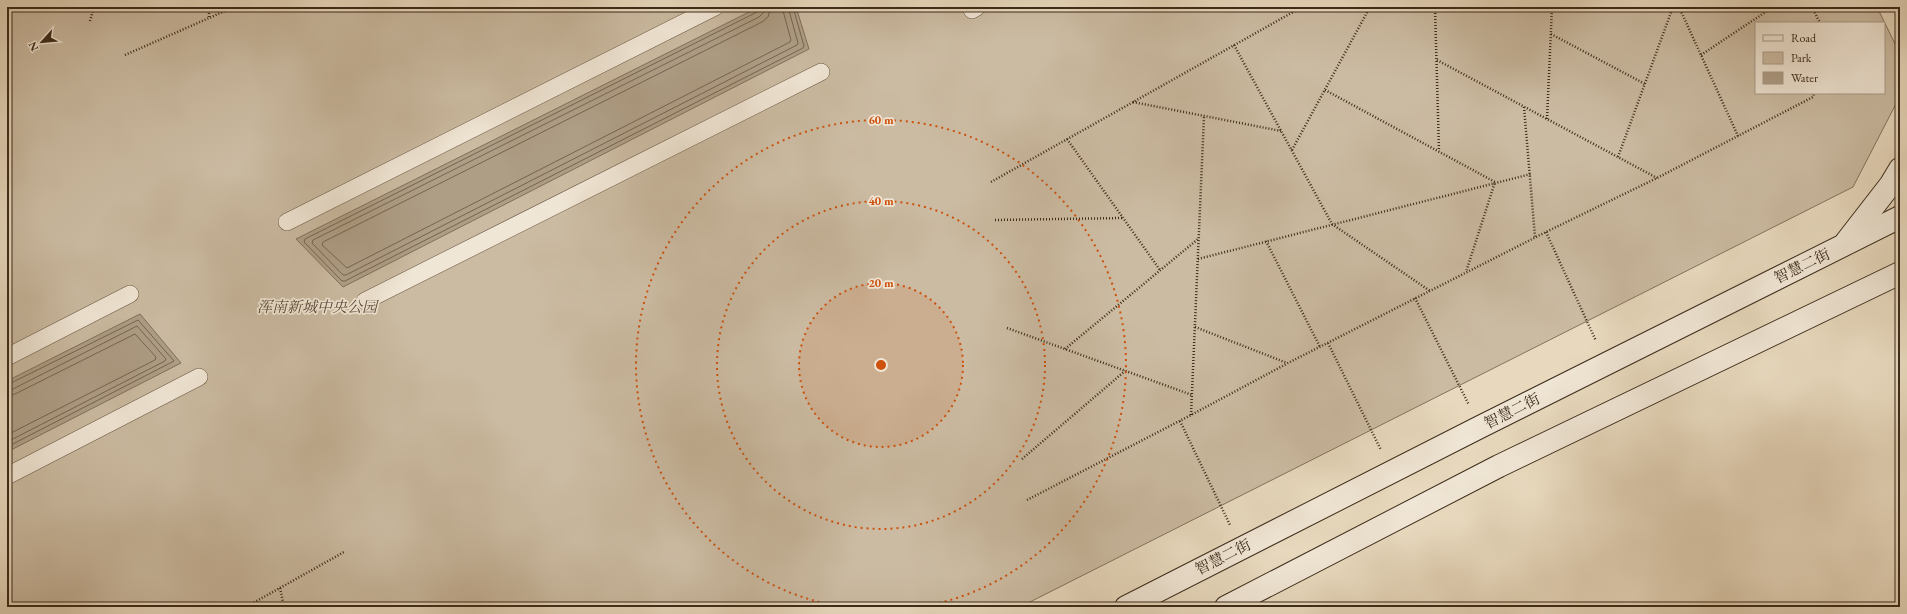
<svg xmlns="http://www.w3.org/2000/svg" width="1907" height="614" viewBox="0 0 1907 614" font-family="'EB Garamond','Noto Serif SC',serif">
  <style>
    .green { fill: #cbbba2; stroke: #84735e; fill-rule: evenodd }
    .water { fill: #ae9e86; stroke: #80705b }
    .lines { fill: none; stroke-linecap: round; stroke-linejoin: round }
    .shore { stroke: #756450; stroke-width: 1 }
    .pedestrian-casing { stroke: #675643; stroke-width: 18 }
    .secondary-casing { stroke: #3c2b1a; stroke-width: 24 }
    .path { stroke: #3c2b1a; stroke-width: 2.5; stroke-dasharray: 1 2; stroke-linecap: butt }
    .pedestrian { stroke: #f0e6d5; stroke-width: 17 }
    .secondary { stroke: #f0e6d5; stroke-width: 22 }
    .ring { fill: none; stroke: #ce520e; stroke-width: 2; stroke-dasharray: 2 4 }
    .labels { text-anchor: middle; stroke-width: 3.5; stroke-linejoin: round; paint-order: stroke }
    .street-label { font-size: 15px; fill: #3c2b1a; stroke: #f0e6d5 }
    .park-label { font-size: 15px; font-style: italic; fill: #594835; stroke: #f0e6d5 }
    .centre { fill: #ce520e; stroke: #f0e6d5; stroke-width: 2 }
    .ring-label { font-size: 12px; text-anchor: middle; font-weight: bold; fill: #ce520e; stroke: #f0e6d5; stroke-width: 3.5; stroke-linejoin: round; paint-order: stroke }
  </style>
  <rect width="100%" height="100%" fill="#e8d9be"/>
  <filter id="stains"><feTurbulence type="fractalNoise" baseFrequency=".005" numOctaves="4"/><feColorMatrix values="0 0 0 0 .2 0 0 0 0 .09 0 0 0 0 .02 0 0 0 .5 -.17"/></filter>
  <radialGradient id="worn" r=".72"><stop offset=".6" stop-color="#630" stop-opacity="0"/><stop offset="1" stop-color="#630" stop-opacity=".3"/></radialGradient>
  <path class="green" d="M7,7H1877L1900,54V96L1853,187L1020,607H7ZM1756,23H1884V93H1756Z"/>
  <g class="water">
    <path d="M759,7H796L809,49L343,287L296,239Z"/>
    <path d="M140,314L181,363L7,452V381Z"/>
  </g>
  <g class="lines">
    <g class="shore">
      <path d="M760,7L757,12L305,239L304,242L342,281H345L803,48L804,46L793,7"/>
      <path d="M765,7L764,12L759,17L313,240L312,243L343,275H346L797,45L798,43L788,7"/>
      <path d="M771,7L768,17L762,22L323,242L322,245L347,268L790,42L791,40L782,7"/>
      <path d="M7,385L138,320L174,361L7,447"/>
      <path d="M7,390L13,389L137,326L166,359L165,361L7,442"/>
      <path d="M7,396L15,394L135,334L156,357L155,360L7,435"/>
    </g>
    <defs>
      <g id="pedestrian">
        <path d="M972,7V10L977,7"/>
        <path d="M287,222L715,7"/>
        <path d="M365,301L821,72"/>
        <path d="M7,357L130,294"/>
        <path d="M7,476L199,377"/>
      </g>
      <g id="secondary">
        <path d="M1846,242L1891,184L1900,169"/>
        <path d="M1126,607L1480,427L1900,217"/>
        <path d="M1226,607L1499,466L1900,273"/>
      </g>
    </defs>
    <use href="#pedestrian" class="pedestrian-casing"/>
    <use href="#secondary" class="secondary-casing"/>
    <g class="path">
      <path d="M209,7V18"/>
      <path d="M1435,7L1439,151"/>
      <path d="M1679,7L1738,136"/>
      <path d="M1812,7L1820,23"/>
      <path d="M90,21L94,7"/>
      <path d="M1551,34L1645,84"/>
      <path d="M1234,45L1332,224L1430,291"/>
      <path d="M125,55L234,7"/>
      <path d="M1701,55L1773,7"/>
      <path d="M1437,60L1657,178"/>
      <path d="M1325,90L1495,182L1466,272"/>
      <path d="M1133,102L1281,131"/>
      <path d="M1524,107L1535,237"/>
      <path d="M1547,119L1552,7"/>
      <path d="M1067,139L1160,270"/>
      <path d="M1292,150L1370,7"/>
      <path d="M1618,157L1673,7"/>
      <path d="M991,182L1302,7"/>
      <path d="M995,220L1122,218"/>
      <path d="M1546,232L1596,341"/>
      <path d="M1266,241L1320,347"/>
      <path d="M1198,259L1531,174"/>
      <path d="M1415,298L1469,405"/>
      <path d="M1195,327L1287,363"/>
      <path d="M1007,328L1192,395"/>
      <path d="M1328,343L1381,450"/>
      <path d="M1065,349L1198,239"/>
      <path d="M1191,415L1204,116"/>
      <path d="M1180,421L1230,525"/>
      <path d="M1022,459L1125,371"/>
      <path d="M1027,500L1191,415L1288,363L1546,232L1657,178L1813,97L1814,93"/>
      <path d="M280,588L284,607"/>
      <path d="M246,607L344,552"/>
    </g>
    <use href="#pedestrian" class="pedestrian"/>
    <use href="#secondary" class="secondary"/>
  </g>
  <circle cx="881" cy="365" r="82" fill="#ce520e" fill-opacity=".12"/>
  <g class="ring">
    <circle cx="881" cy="365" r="82"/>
    <circle cx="881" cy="365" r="164"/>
    <path d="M843 607A245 245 0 1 1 919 607"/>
  </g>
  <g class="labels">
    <g class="street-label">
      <text transform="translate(1802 266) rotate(-26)" y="5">智慧二街</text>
      <text transform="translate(1512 411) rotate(-27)" y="5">智慧二街</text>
      <text transform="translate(1223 557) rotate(-27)" y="5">智慧二街</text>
    </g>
    <g class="park-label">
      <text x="317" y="312">浑南新城中央公园</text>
    </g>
  </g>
  <circle cx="881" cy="365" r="6" class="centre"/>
  <g class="ring-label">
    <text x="881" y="124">60 m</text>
    <text x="881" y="205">40 m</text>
    <text x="881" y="287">20 m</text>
  </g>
  <rect width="1907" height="614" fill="none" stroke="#e8d9be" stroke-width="24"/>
  <rect x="8" y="8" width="1891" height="598" fill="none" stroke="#3c2b1a" stroke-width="2"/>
  <rect x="12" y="12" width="1883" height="590" fill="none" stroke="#3c2b1a"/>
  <rect x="1755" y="22" width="130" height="72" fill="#f0e6d5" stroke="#a89b8a"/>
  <rect x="1763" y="35" width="20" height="6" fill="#f0e6d5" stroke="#a89b8a"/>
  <text x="1791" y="42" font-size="12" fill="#3c2b1a">Road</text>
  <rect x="1763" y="52" width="20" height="12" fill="#cbbba2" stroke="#a89b8a"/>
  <text x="1791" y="62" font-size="12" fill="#3c2b1a">Park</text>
  <rect x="1763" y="72" width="20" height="12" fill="#ae9e86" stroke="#a89b8a"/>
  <text x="1791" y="82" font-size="12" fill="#3c2b1a">Water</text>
  <g transform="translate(42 42) rotate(243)" stroke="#f0e6d5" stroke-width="3" paint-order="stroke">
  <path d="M0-3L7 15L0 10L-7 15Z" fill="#3c2b1a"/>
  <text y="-6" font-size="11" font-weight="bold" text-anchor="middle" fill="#3c2b1a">N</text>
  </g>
  <rect width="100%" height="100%" filter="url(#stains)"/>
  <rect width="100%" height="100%" fill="url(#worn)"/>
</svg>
